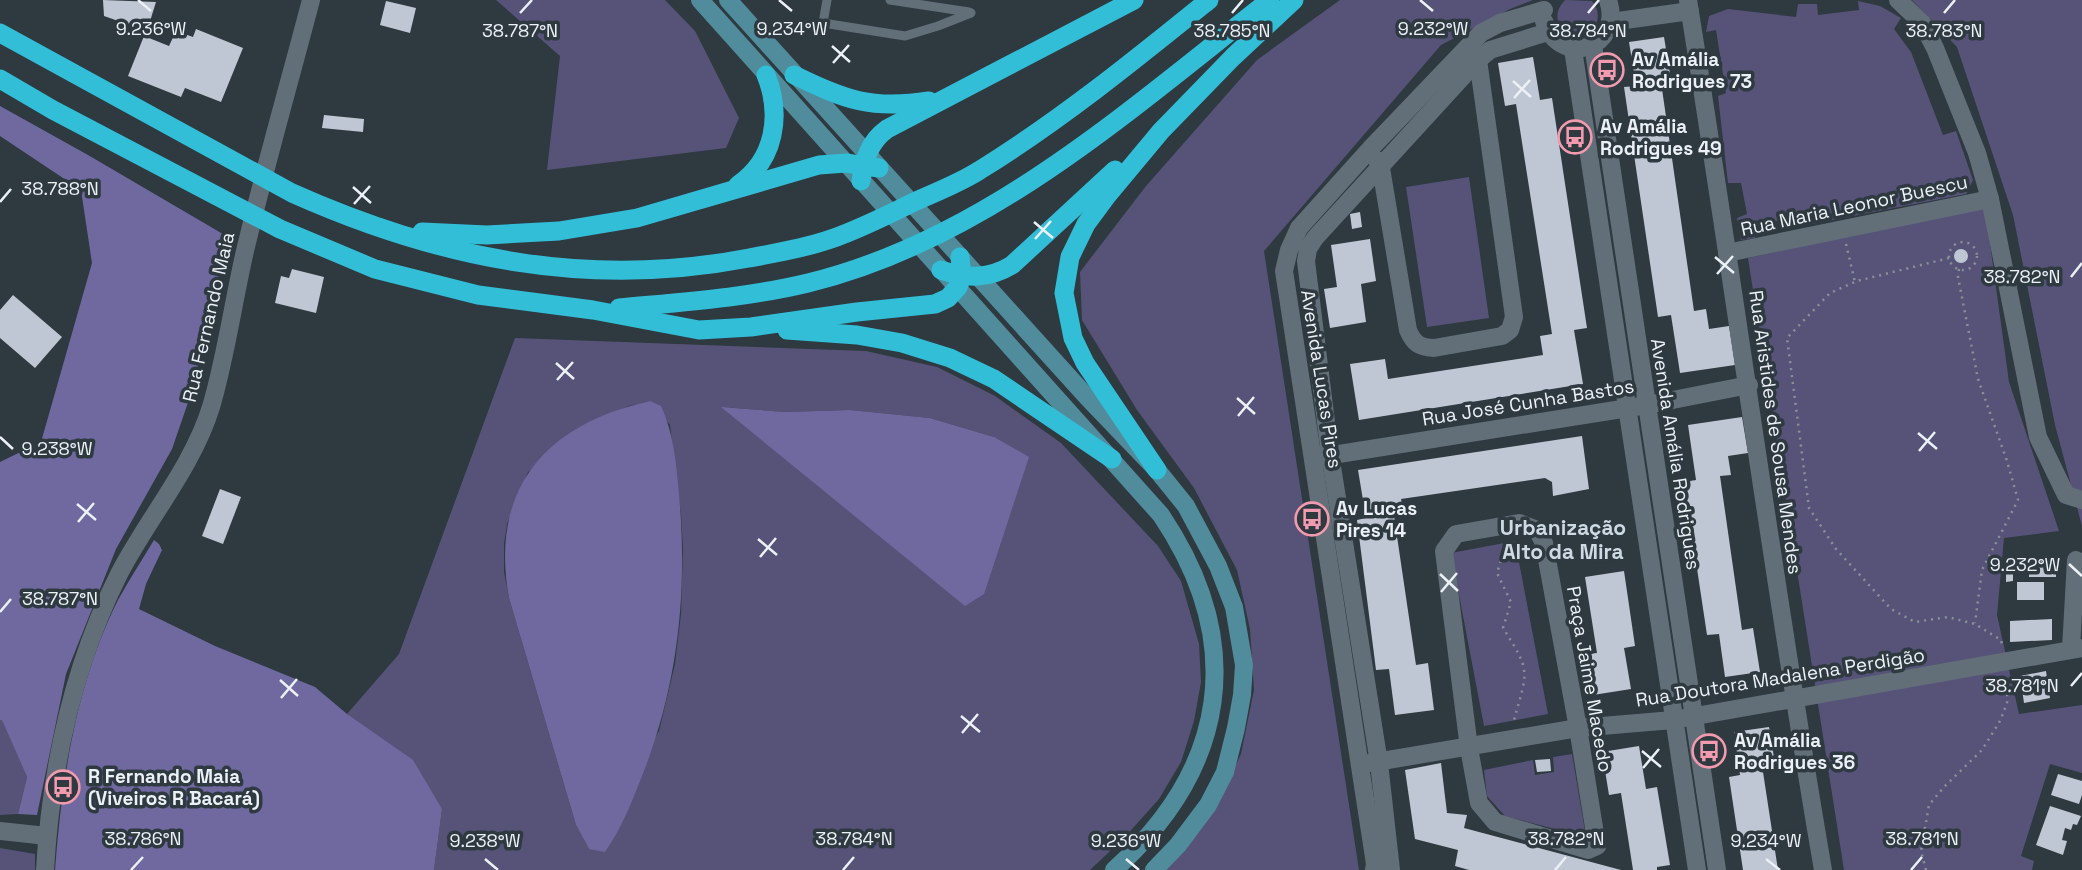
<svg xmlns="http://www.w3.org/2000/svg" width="2082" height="870" viewBox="0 0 2082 870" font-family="'Space Grotesk',sans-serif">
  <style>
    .green { fill: #575378; fill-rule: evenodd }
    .forest { fill: #7069a0 }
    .building { fill: #c0c7d4 }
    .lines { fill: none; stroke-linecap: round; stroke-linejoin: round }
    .path { stroke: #899197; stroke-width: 2.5; stroke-dasharray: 2 5; stroke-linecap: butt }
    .service { stroke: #636f78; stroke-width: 9 }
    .minor { stroke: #636f78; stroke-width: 18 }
    .tertiary { stroke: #636f78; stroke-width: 18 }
    .secondary { stroke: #508c9c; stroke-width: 18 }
    .trunk { stroke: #32bed7; stroke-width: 19 }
    .ticks { fill: none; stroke: #ebf1f6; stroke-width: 2.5 }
    .labels { text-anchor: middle; stroke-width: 7; stroke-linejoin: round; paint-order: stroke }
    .poi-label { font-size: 19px; font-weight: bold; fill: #ebf1f6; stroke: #2e3940; text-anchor: start }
    .street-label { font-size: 19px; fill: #ebf1f6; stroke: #2e3940 }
    .neighbourhood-label { font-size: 21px; font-weight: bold; fill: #cddae4; stroke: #2e3940 }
    .ticks-label { font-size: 18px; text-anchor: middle; fill: #ebf1f6; stroke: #2e3940; stroke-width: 7; stroke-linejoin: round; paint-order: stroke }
  </style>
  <rect width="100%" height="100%" fill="#2e3940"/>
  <g class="green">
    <path d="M496,0H665L695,31L739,118L726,148L547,170L560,56Z"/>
    <path d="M1340,0H1533L1510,9L1441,45L1264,251L1359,870H1165L1213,812L1241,754L1254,690L1250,629L1237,570L1194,488L1137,410L1082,320L1080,272L1146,186L1257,60Z"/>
    <path d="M1565,0L1592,1C1597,7 1599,14 1597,22C1586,52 1539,27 1565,0Z"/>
    <path d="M1912,0H2082V526L2055,425L2013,215L1957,47Z"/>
    <path d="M1858,1L1880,6L1901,18L1894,29L1911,52L1943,135L1956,131L1973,180L1966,194L1796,227L1792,218L1755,225V238L1741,240L1737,218L1747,214L1741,183H1728L1718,96L1726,93L1716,30L1706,32L1709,16L1728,9L1796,17L1798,4H1817L1818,15L1859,10Z"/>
    <path d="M1469,177L1489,318L1427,327L1406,187Z"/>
    <path d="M1985,207L2009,382L2059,531L2004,538L1997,615L2019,714L2082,705V773L2050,764L2021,856L2034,861L2032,870H1844L1748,258Z"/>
    <path d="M515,338L866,351L937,367L995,396L1061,443L1158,546L1181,581L1199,644L1201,682L1194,721L1181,762L1159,799L1124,838L1090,870H434L442,809L347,714L399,654ZM650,401L670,425L681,514L683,548L681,614L675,664L659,731L589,849L576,825L509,598L504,572V544L507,524L528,472L599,418L629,406ZM722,407L785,412L850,410L930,418L994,437Z"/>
    <path d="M1515,541L1548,714L1484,726L1451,553Z"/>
    <path d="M2,719L27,777L18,814L0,815V720Z"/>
    <path d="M1572,754L1586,837L1505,816L1487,796L1484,770L1533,760L1535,775L1554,772L1553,757Z"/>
    <path d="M0,848L35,854V870H0Z"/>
  </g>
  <g class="forest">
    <path d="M0,106L88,155L228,237L192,391L172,449L116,549L66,674L37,815L18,814L27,777L2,720H0V462L41,442L92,263L81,190L0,136Z"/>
    <path d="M650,401L661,406C674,434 676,463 679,494C688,593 678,688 640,781C630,806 621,829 605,852L589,849L576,825L509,598C489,488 546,424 650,401Z"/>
    <path d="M721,407L785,412L850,410L930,418L994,437L1029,457L984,594L965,606Z"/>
    <path d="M154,540L159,544L162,550L146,584L139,609L215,646L315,687L347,714L413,760L442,809L434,870H55C62,778 76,684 118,600C129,580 142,560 154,540Z"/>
  </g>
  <g class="building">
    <path d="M103,0L156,2L147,31L104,16Z"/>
    <path d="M386,1L416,8L410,33L380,25Z"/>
    <path d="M196,29L243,48L221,102L185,88L181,97L128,76L144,36L169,46L176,31L193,37Z"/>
    <path d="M1664,37L1671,80L1661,82L1694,311L1706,309L1709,329L1729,326L1735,365L1680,373L1671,315L1658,317L1624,87L1636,86L1629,42Z"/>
    <path d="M1533,57L1540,100L1552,98L1587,328L1574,330L1583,384L1359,420L1350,364L1385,359L1388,379L1543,355L1540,336L1552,334L1516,104L1505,106L1498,63Z"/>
    <path d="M324,115L364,119L363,132L322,128Z"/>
    <path d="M1360,212L1362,227L1352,229L1350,214Z"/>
    <path d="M1370,239L1376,281L1361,284L1366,322L1330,328L1324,289L1337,287L1331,245Z"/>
    <circle cx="1961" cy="256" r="7"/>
    <path d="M292,269L324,277L316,313L275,303L281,276L289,278Z"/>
    <path d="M13,295L62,337L35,368L0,338V310Z"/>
    <path d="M1742,417L1748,453L1728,456L1731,475L1720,476L1742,630L1753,628L1760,672L1725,677L1719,634L1707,635L1684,482L1696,480L1688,425Z"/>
    <path d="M1582,436L1589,489L1553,496L1552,482L1545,478L1401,499L1405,515L1394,516L1416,665L1428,663L1434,710L1395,715L1389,669L1376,670L1357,520L1366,518L1358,470Z"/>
    <path d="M220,489L241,497L223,544L202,536Z"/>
    <path d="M2006,558H2018V568H2013V581L2006,582Z"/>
    <rect x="2029" y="558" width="27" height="19"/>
    <path d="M1624,571L1635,646L1624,648L1631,689L1593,695L1587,654L1597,653L1585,577Z"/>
    <rect x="2017" y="582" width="27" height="18"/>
    <path d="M2052,619V640L2010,642V621Z"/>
    <path d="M2046,671L2050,698L2024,703L2020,676Z"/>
    <path d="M1769,727L1776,770L1763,772L1778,870H1743L1729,777L1740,775L1734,732Z"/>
    <path d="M1639,746L1646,789L1657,787L1670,865L1657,867V870H1633L1621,793L1609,795L1602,752Z"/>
    <path d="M1550,759L1551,771L1537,772L1535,760Z"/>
    <path d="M1441,763L1447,813L1467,815L1464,828L1621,870H1469L1455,866L1458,850L1415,839L1405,770Z"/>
    <path d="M2058,774L2082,781V795L2079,804L2051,795Z"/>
    <path d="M2050,806L2081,816L2077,825L2073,824L2071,830L2065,828L2062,840L2067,841L2063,855L2036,845Z"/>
  </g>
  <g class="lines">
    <g class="path">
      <circle cx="1963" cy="256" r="14"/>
      <path d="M1846,244L1855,282"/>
      <path d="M1949,258L1857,281L1830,293L1787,338L1809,508L1836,549L1891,609L1915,622L1948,617L1975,624L2001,640L2002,645"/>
      <path d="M1959,269L1958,277L1978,379L2007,461L2018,500L1982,570L1975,623"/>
      <path d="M1507,541L1497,573L1511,602L1503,628C1531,672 1528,670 1514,720"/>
      <path d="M1926,870L1921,851L1929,805L1944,787L1982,750L2000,721L2007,703L2008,679"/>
    </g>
    <g class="service">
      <path d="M827,0L823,23L905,36L938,26L971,13"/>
      <path d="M890,0L969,12"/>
    </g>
    <g class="minor">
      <path d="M1688,0C1735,290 1773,581 1823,870"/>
      <path d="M1898,0L1922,23L1935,48L1977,153L1990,199L2038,437L2066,495L2082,500"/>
      <path d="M1544,21C1561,70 1624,47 1608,0"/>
      <path d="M1611,22L1690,11"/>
      <path d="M1593,45L1717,870"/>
      <path d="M1573,49L1697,870"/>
      <path d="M1377,160L1381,168L1408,330C1414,344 1419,347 1434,348L1502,336L1510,330L1514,317L1478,60"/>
      <path d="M1727,253L1990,199"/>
      <path d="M1320,457L1647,405L1749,385"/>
      <path d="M1519,523L1537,530L1544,543L1578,728L1597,846L1588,850L1495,822L1479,803L1469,748L1444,551L1456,534Z"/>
      <path d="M2071,649L2076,560"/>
      <path d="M1370,763L1578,728L1673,720L2082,648"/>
      <path d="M0,831L47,836"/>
      <path d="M1374,870L1375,864L1284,271L1289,250L1299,228L1371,148L1481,33L1500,23L1544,10"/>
      <path d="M1391,870L1379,763L1330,454L1306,261L1308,249L1315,238L1478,60L1490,50L1548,32"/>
    </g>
    <path class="tertiary" d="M45,870C51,768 73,666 119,574C148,518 192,468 211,407C226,356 233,303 245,251C265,167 289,84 311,0"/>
    <g class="secondary">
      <path d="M700,0L1161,515C1247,643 1228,768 1114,870"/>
      <path d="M728,0L1087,397L1157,470L1186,506L1218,566L1234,607L1244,665L1242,695L1236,728L1225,772L1208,805L1178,845L1154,870"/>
    </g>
    <g class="trunk">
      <path d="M0,33L292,193C440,259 588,289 749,258C782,252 816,246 847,233C869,224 892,213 914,202C936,192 960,183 980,170C1061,120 1136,59 1209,0"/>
      <path d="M794,75C846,100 871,110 929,101"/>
      <path d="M0,79L53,110L280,229L375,269L478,295L593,310L699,330L751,327L857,312L935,304L948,298L958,287L962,276L960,257"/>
      <path d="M861,181C864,160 869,142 887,129L1134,0"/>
      <path d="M738,185C775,160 782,115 766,75"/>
      <path d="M422,232L487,235L559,231L637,218L819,165L846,163L879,168"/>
      <path d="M941,270C967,279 989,279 1012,265L1115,170"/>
      <path d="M619,308C682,302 746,298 808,283C985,240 1129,110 1270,0"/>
      <path d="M787,330L857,335L902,343L950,358L994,379L1112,459"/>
      <path d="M1157,470L1085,363L1073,338L1064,293L1070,257L1086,224L1106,197L1161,131L1233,57L1294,0"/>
    </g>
  </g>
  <path class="ticks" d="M138,0L151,11M779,0L792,11M1420,0L1433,11M520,13L532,0M1232,13L1243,0M1588,13L1599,0M1944,13L1955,0M832,46L850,62M833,63L849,45M1513,81L1531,97M1514,98L1530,80M353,187L371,203M0,202L11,189M354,204L370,186M1034,222L1053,238M1035,239L1051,221M1715,257L1734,273M1717,274L1733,256M2071,277L2082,263M556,363L574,379M557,380L573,362M1237,398L1255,414M1238,416L1254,397M1918,433L1937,449M0,437L13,449M1919,451L1935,432M77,504L96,520M78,522L94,503M758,539L777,555M760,557L776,538M2069,564L2082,576M1440,574L1458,591M1441,592L1457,573M0,612L11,599M280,680L298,696M2071,686L2082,673M281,698L297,679M961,716L980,732M962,733L978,714M1642,751L1661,767M1643,768L1659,749M485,859L498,870M1126,859L1139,870M1766,859L1780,870M131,870L143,857M843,870L854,857M1555,870L1566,857M1911,870L1922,857"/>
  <defs>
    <symbol id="bus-ring" viewBox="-11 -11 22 22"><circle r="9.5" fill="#2e3940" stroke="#f29aae" stroke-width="1.5"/><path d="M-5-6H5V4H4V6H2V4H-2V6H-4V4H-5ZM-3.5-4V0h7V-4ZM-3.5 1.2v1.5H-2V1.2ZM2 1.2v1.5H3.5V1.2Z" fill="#f29aae"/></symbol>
  </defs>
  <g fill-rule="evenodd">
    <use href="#bus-ring" x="1588" y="51" width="38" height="38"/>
    <use href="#bus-ring" x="1556" y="118" width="38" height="38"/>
    <use href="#bus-ring" x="1293" y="500" width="38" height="38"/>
    <use href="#bus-ring" x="1690" y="732" width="38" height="38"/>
    <use href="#bus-ring" x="44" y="768" width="38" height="38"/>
  </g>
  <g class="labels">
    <g class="poi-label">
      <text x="1632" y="66">Av Amália<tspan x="1632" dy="22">Rodrigues 73</tspan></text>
      <text x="1600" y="133">Av Amália<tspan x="1600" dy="22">Rodrigues 49</tspan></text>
      <text x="1336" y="515">Av Lucas<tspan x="1336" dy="22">Pires 14</tspan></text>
      <text x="1734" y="747">Av Amália<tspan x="1734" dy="22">Rodrigues 36</tspan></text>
      <text x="88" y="783">R Fernando Maia<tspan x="88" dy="22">(Viveiros R Bacará)</tspan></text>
    </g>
    <g class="street-label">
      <text transform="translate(1854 205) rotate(-12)" y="7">Rua Maria Leonor Buescu</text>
      <text transform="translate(208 317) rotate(-77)" y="7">Rua Fernando Maia</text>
      <text transform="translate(1322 379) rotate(81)" y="7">Avenida Lucas Pires</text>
      <text transform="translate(1528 402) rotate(-9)" y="7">Rua José Cunha Bastos</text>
      <text transform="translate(1776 432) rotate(82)" y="7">Rua Aristides de Sousa Mendes</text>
      <text transform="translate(1676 454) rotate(81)" y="7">Avenida Amália Rodrigues</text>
      <text transform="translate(1780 677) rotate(-9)" y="7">Rua Doutora Madalena Perdigão</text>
      <text transform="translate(1590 679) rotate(80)" y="7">Praça Jaime Macedo</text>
    </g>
    <g class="neighbourhood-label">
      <text x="1563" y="535">Urbanização<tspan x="1563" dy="24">Alto da Mira</tspan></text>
    </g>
  </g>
  <g class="ticks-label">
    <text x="151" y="35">9.236°W</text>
    <text x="792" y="35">9.234°W</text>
    <text x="1433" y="35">9.232°W</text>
    <text x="520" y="37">38.787°N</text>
    <text x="1232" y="37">38.785°N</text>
    <text x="1588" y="37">38.784°N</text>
    <text x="1944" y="37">38.783°N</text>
    <text x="60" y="195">38.788°N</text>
    <text x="2022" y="283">38.782°N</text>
    <text x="57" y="455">9.238°W</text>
    <text x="2025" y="571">9.232°W</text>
    <text x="60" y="605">38.787°N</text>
    <text x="2022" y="692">38.781°N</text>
    <text x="143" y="845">38.786°N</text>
    <text x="854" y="845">38.784°N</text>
    <text x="1566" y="845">38.782°N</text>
    <text x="1922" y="845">38.781°N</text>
    <text x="485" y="847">9.238°W</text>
    <text x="1126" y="847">9.236°W</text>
    <text x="1766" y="847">9.234°W</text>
  </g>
</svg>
